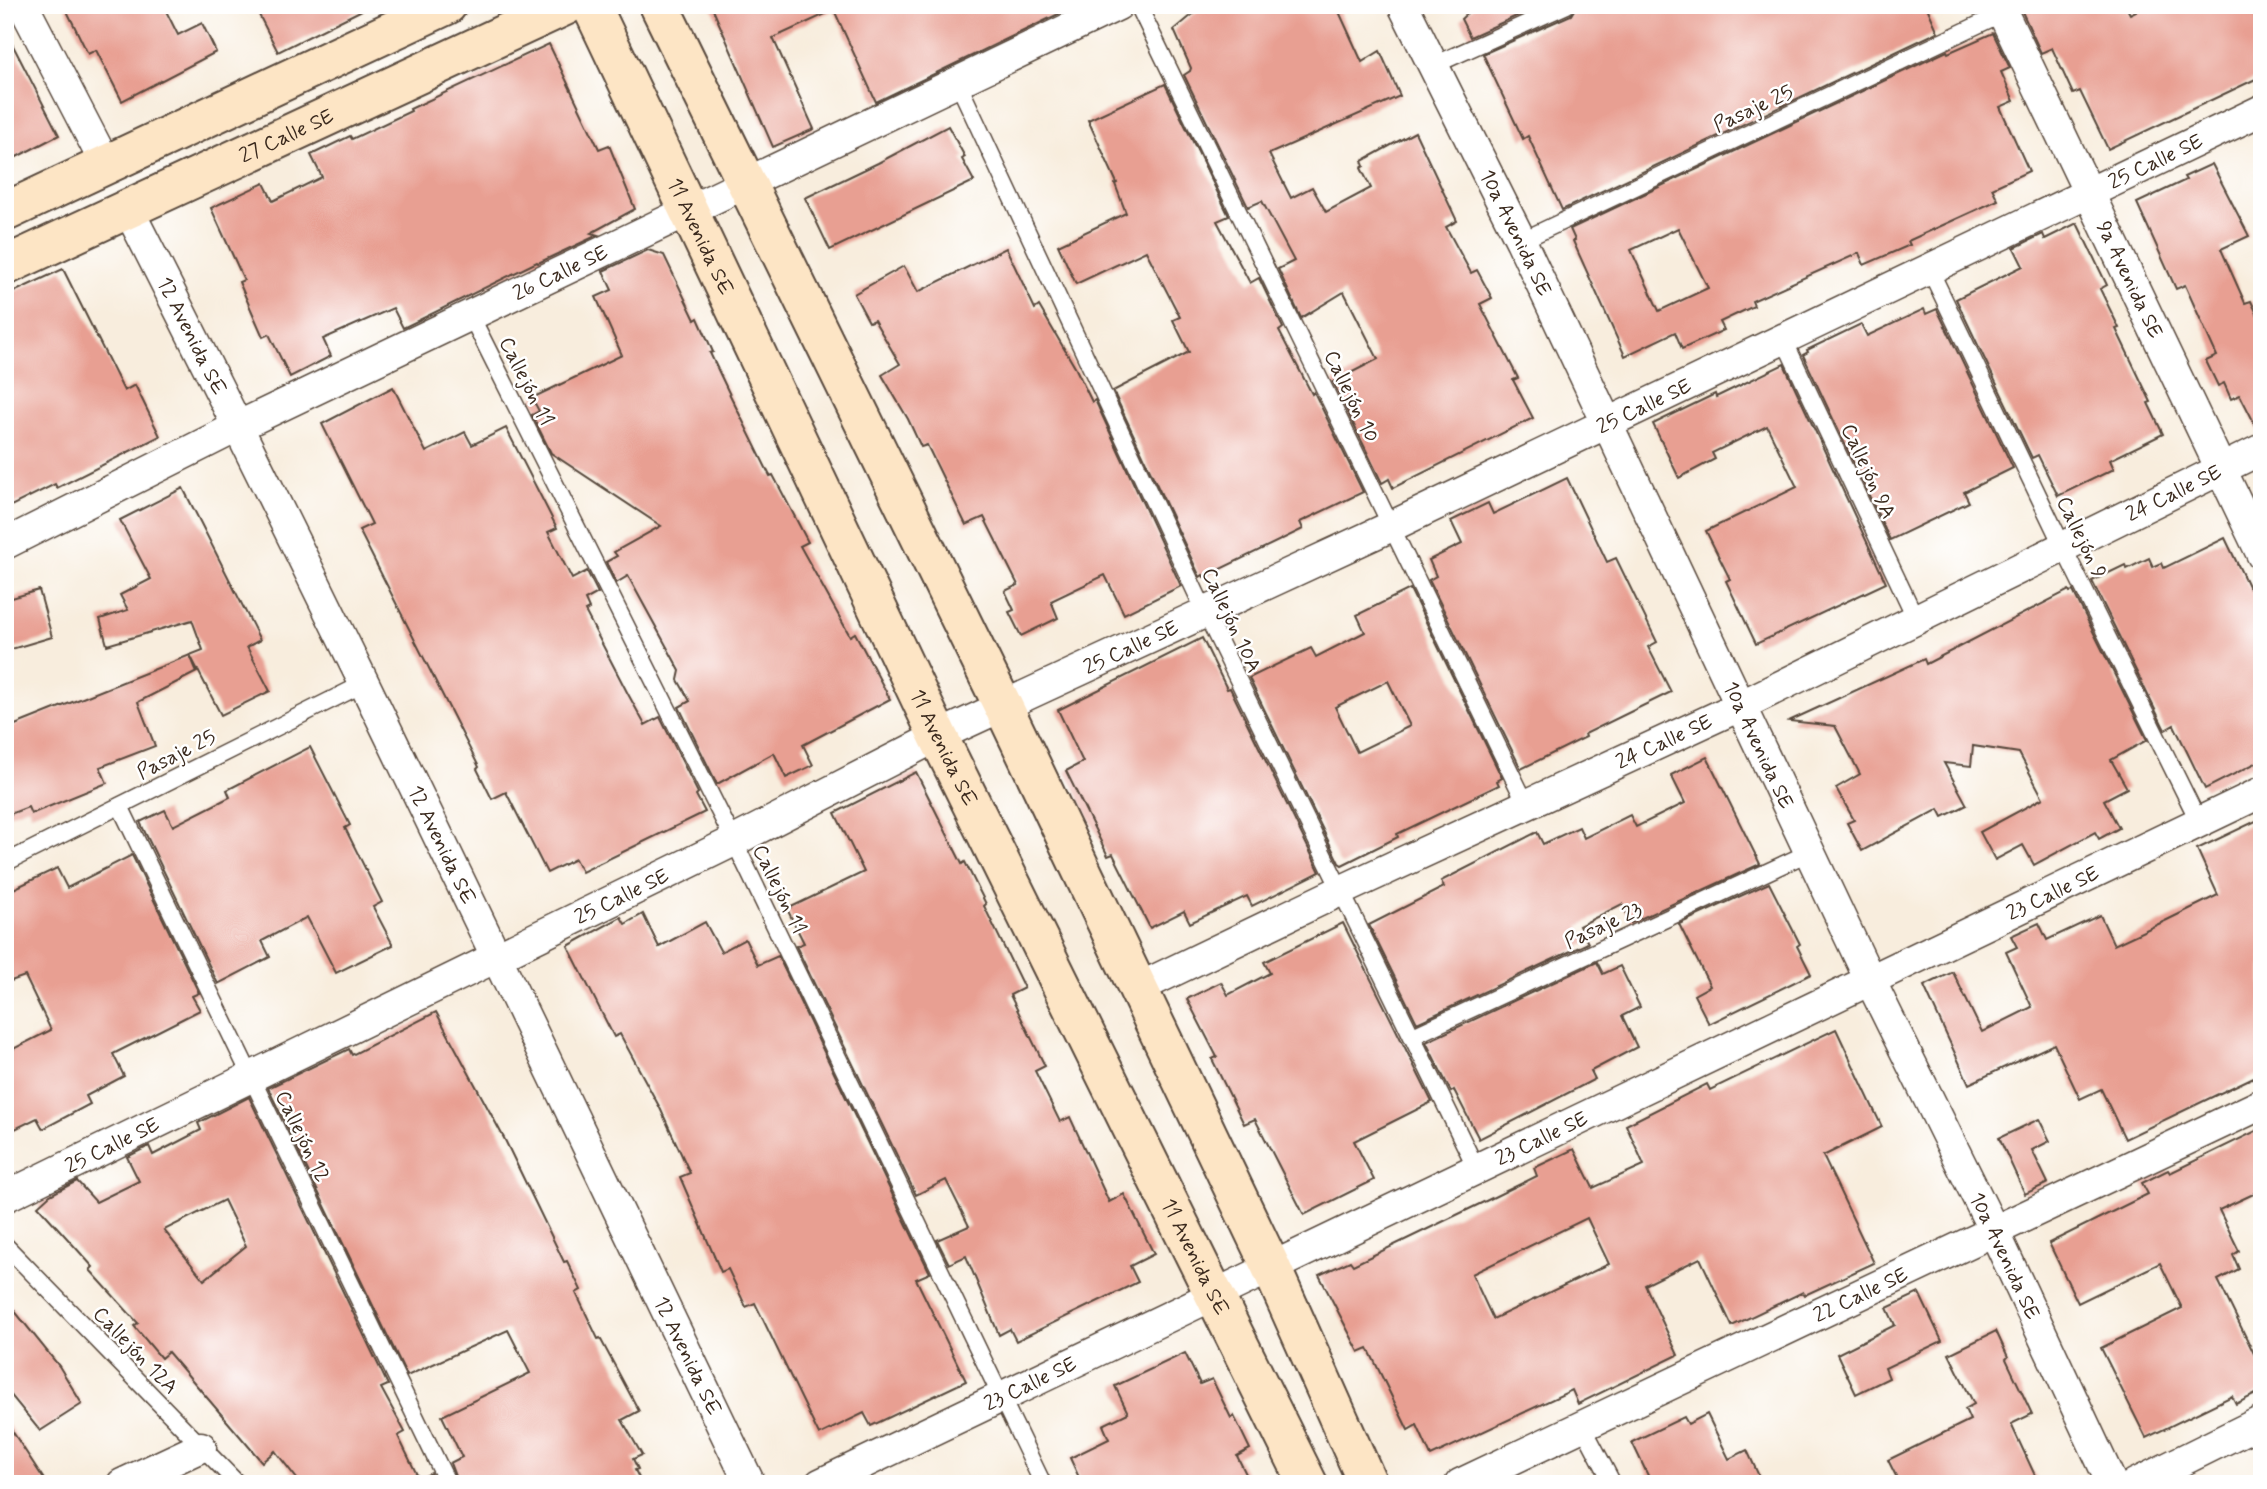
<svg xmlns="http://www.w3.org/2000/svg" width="2267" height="1489" viewBox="0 0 2267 1489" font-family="Mynerve,sans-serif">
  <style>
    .building { fill: #e89f92; fill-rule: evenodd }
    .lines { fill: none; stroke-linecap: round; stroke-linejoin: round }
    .lane-casing { stroke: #57473b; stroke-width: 19 }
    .street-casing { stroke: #57473b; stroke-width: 33 }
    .secondary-casing { stroke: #57473b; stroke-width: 42 }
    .lane { stroke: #fff; stroke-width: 16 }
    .street { stroke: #fff; stroke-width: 30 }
    .secondary { stroke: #fde5c5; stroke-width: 38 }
    .labels { text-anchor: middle; stroke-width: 5; stroke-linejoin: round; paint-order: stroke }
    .street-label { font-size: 21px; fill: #3b2a1e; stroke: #fff }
  </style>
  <rect width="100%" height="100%" fill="#fff"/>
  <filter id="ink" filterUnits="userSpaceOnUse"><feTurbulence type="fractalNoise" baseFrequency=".0143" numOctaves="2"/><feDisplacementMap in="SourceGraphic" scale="14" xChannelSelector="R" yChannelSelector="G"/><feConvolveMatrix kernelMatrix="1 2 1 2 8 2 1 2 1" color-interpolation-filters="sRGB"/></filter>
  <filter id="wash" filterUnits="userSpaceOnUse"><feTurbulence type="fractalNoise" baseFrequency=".00686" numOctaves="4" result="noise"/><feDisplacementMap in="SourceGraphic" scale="28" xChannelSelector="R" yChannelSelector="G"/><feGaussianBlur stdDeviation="1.57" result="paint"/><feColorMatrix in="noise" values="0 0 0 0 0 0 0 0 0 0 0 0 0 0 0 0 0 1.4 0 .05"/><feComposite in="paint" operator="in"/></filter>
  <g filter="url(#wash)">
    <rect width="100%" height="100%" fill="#f8eddd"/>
    <g id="blocks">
      <g class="building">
        <path d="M64,5H163L178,35L202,23L216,52L122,101L96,50L88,54Z"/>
        <path d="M254,5H372L278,52Z"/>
        <path d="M711,5H1077L876,102L834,10L773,38L814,129L773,147Z"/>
        <path d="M1204,5H1336L1362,62L1380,51L1400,96L1269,154L1291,198L1312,187L1326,212L1371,188L1361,168L1364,166L1362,161L1415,132L1457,221L1446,227L1471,273L1477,270L1492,298L1480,304L1518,378L1513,380L1533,418L1393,488L1389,479L1382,483L1333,382L1378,359L1344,292L1301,318L1278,269L1294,261L1262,201L1248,207L1184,75L1190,71L1191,68L1174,30Z"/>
        <path d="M1476,5H1541L1470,37L1461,19Z"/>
        <path d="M1577,5H1926L1938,32L1562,210L1528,136L1523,139L1483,54L1571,15Z"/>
        <path d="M2019,5H2125L2130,14L2148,5H2262V76L2108,149L2080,91L2073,94L2052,48L2041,53Z"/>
        <path d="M5,30L59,135L5,163Z"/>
        <path d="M1993,33L2010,68L2001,72L2014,101L2000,107L2029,171L1992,188L1998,200L1908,241L1910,245L1864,265L1859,253L1752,301L1754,306L1720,322L1724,330L1682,349L1675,332L1625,356L1573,241L1575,240L1570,229L1947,51L1948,53ZM1678,228L1708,288L1659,311L1631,250Z"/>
        <path d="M549,44L599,149L609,145L635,209L591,233L598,235L538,263L537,262L403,328L393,308L323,339L331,356L290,377L269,334L263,337L239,282L244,280L211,208L264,183L273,201L322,177L311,155L350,136L352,139L411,111L410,109Z"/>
        <path d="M1165,84L1229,216L1217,221L1250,283L1259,278L1283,328L1279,331L1312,394L1314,392L1363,492L1300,522L1303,529L1204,577L1203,575L1200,577L1113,391L1189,352L1173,320L1180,317L1146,251L1076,284L1058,245L1126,213L1115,184L1117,183L1088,120Z"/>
        <path d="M948,126L965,157L962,159L974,181L830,250L805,198L878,163Z"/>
        <path d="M2212,164L2249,236L2221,249L2245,303L2251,301L2262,324V432H2259L2240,395L2231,399L2224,383L2218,386L2206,361L2217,356L2185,285L2176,289L2137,203L2186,180L2184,177Z"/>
        <path d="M2077,223L2107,285L2100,289L2119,328L2116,329L2151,402L2148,403L2163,434L2110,460L2114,469L2058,496L2038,455L2032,458L1956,299L2023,266L2014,248L2043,234L2045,239Z"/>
        <path d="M1006,248L1035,309L1039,306L1076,369L1092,402L1095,400L1181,586L1124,614L1105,575L1051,601L1058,618L1021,636L1009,612L1014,610L1005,591L1018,585L984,517L966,525L927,445L921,447L908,419L882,375L900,364L874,320L869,322L854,294L904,266L918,292Z"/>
        <path d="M648,250L664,255L695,320L698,318L713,352L710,353L730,395L770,476L773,475L808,542L800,546L850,636L855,633L890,699L803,745L813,765L786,778L774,753L717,784L679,707L690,701L678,680L680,671L628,576L616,583L606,562L617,556L614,552L661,526L551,453L532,415L539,411L532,398L622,355L596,297L612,290L603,271Z"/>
        <path d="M63,269L124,391L135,385L160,436L57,488L55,484L5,509V296Z"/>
        <path d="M1924,309L1926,314L1937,309L2013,468L1964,492L1969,502L1890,540L1803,355L1808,352L1807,350L1861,324L1867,336Z"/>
        <path d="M1784,364L1886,583L1756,644L1726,581L1730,579L1706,531L1797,487L1767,426L1712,453L1715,459L1679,478L1653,424L1715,394L1716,397Z"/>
        <path d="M393,387L426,452L465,432L472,445L506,428L557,528L548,532L572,579L587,571L598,593L585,600L589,609L585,611L628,694L645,725L660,717L698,793L696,795L705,812L582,872L575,859L547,873L506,792L492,799L477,769L479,767L359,530L372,524L322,424Z"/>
        <path d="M1567,478L1607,562L1616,558L1657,642L1648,647L1671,692L1585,734L1586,737L1521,769L1429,580L1436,576L1429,560L1462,544L1451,521L1488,503L1493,514Z"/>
        <path d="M183,488L260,640L247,647L270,691L221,715L190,655L203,650L192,620L107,645L100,619L128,610L120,595L151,579L120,520Z"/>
        <path d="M2225,538L2249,588L2252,586L2262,606V760L2205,789L2174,725L2165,730L2092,581L2125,565L2127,569L2149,558L2153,567L2162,563L2164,568Z"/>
        <path d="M1410,589L1502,778L1497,781L1499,785L1397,834L1398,837L1342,865L1339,863L1249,678L1311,648L1316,657L1365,632L1357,615ZM1388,681L1410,726L1357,752L1335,707Z"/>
        <path d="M39,590L52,637L5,651V600Z"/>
        <path d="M2069,590L2070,592L2073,591L2147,740L2111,760L2127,788L2104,800L2119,828L2099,839L2095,832L2034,865L2023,845L1995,860L1980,832L2043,798L2019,753L1973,746L1971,766L1944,763L1967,805L1943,817L1939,809L1862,851L1847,823L1854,820L1836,788L1860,774L1835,726L1789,721L1924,659L1926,664Z"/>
        <path d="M1202,638L1227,689L1230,688L1320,872L1252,906L1247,896L1190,923L1184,911L1150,928L1113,854L1108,856L1066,771L1083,762L1058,710Z"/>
        <path d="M190,655L197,672L138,702L155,746L100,767L107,783L31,814L28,807L5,816V729Z"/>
        <path d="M310,747L350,825L345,828L382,902L373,907L393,945L336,973L307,917L262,941L270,957L218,984L140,822L165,810L173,826L230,797L227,790Z"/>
        <path d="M1707,757L1760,864L1631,923L1622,904L1579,926L1588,943L1417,1023L1369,925L1444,887L1441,881L1537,832L1543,844L1579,827L1584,838L1630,815L1636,827L1685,803L1671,775Z"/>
        <path d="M916,772L962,864L965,862L986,904L984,906L1024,988L1010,995L1045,1066L1035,1071L1060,1122L1070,1117L1109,1202L1124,1194L1154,1254L1130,1266L1138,1282L1016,1341L1010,1329L999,1335L966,1256L949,1264L937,1240L969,1226L946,1180L916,1195L796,946L804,943L787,909L864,872L835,813Z"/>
        <path d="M2262,818V1073L2125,1139L2101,1089L2080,1099L2054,1044L1969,1084L1924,986L1953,972L1982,1032L2032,1007L2006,952L2017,947L2011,936L2039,923L2047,940L2100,915L2114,945L2167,920L2218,895L2197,849Z"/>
        <path d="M132,855L199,993L192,996L200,1010L113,1054L124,1076L86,1096L90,1104L43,1129L37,1118L5,1134V1053L51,1030L25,976L5,983V893L57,868L67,888Z"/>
        <path d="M1769,883L1800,944L1797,946L1811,974L1709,1024L1694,995L1710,986L1679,924Z"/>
        <path d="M643,914L659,947L705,922L721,952L745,939L758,965L778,956L930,1273L916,1279L966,1381L871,1426L864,1413L819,1435L755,1303L746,1307L728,1269L721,1272L680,1177L690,1173L660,1108L620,1034L614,1037L568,946L621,917L625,924Z"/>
        <path d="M1343,923L1432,1102L1354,1141L1374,1180L1304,1215L1255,1119L1244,1124L1212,1059L1217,1057L1187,999L1221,982L1228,995L1270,973L1264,962Z"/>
        <path d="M1597,962L1603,974L1620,966L1640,1007L1622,1016L1637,1047L1591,1071L1595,1079L1479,1139L1454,1090L1451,1092L1426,1042Z"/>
        <path d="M436,1012L505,1140L564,1262L567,1261L581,1290L576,1293L598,1339L600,1338L639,1411L622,1420L642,1455L633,1459L638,1469L635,1470L642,1484H458L450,1463L462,1457L442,1416L530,1373L508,1330L407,1376L268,1088L349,1049L352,1055Z"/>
        <path d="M1836,1029L1882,1127L1823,1156L1874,1263L1805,1295L1803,1292L1732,1326L1700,1258L1645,1285L1678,1355L1578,1404L1572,1390L1431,1456L1417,1425L1408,1430L1368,1348L1359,1352L1319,1275L1350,1261L1353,1265L1492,1198L1537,1176L1534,1168L1574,1149L1593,1188L1644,1165L1626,1125L1707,1084L1710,1090ZM1587,1218L1609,1264L1493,1319L1472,1274Z"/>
        <path d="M249,1097L388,1385L381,1388L405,1432L398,1436L419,1479L431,1473L436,1484H301L275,1451L262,1462L168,1352L161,1358L134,1326L138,1323L90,1270L93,1267L38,1206L50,1195L77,1181L96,1202L139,1181L127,1157L149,1146L153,1155L201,1130L198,1123ZM224,1200L246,1246L204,1280L164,1230Z"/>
        <path d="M2039,1119L2050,1141L2032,1150L2048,1183L2025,1194L1999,1138Z"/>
        <path d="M2262,1128V1190L2219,1210L2239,1251L2233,1255L2239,1269L2218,1280L2262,1370V1391L2236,1404L2232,1396L2146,1438L2101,1348L2182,1308L2160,1263L2078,1303L2049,1243L2148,1194L2142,1183L2168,1170L2170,1173Z"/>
        <path d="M1919,1293L1942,1341L1885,1368L1889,1378L1856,1394L1837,1354L1895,1325L1887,1308Z"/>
        <path d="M5,1299L59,1366L82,1404L40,1431L5,1388Z"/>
        <path d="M1996,1331L2008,1357L2006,1359L2032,1414L2011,1424L2039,1484H1900L1888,1460L1970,1420L1965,1409L1974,1404L1949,1354Z"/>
        <path d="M1185,1353L1200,1384L1212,1379L1231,1418L1234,1416L1250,1449L1237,1456L1251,1484H1082L1070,1458L1109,1439L1103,1425L1128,1413L1115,1386Z"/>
        <path d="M1707,1414L1729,1459L1747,1450L1759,1476L1744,1484H1652L1632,1442L1684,1417L1688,1424Z"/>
        <path d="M5,1420L47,1484H5Z"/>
      </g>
    </g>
  </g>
  <g filter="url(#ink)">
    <use href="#blocks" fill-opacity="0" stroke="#57473b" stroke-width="2"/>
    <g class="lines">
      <defs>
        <g id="lane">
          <path d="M1138,5L1527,806"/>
          <path d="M1432,66L1567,5"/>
          <path d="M958,83L1205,612L1477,1170"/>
          <path d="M1521,241L2003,13"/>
          <path d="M1930,270L2063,547L2199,822"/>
          <path d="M471,316L734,841L1043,1484"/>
          <path d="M1784,340L1916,619"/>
          <path d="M120,806L448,1484"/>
          <path d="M5,863L365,683"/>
          <path d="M1413,1036L1810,852"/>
          <path d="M5,1245L238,1484"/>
          <path d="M1582,1425L1613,1484"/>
        </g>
        <g id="street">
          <path d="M23,5L106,165"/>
          <path id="s1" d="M1403,5L1521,241L1870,980L1994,1231L2112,1484"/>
          <path id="s2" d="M1999,5L2262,555"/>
          <path id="s3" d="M128,209C343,630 544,1058 750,1484"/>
          <path id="s4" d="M5,544L239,426L1118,5"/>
          <path id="s5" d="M1136,989L1340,891L1742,705L2262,449"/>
          <path id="s6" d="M5,1197L734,841L938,736L1392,526L2262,110"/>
          <path d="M122,1484L201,1447"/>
          <path id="s7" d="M820,1484L2262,792"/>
          <path id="s8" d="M1460,1484L2262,1104"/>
          <path d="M2135,1484L2262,1421"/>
        </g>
        <g id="secondary">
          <path id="s9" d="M591,5L938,736L1308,1484"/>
          <path d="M659,5L1003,706L1271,1267L1368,1484"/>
          <path d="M5,212L447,5"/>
          <path id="s10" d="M5,266L567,5"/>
        </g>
      </defs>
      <use href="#lane" class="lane-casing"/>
      <use href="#street" class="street-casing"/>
      <use href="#secondary" class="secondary-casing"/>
      <use href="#lane" class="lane"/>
      <use href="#street" class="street"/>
      <use href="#secondary" class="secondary"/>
    </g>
  </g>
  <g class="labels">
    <g class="street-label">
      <text transform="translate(1753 108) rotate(-25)" y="7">Pasaje 25</text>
      <text dy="7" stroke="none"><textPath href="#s10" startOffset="310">27 Calle SE</textPath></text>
      <text dy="7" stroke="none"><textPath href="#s6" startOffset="2387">25 Calle SE</textPath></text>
      <text dy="7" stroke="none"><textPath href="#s1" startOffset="254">10a Avenida SE</textPath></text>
      <text dy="7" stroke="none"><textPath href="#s9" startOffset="256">11 Avenida SE</textPath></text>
      <text dy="7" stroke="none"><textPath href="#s4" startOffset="618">26 Calle SE</textPath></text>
      <text dy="7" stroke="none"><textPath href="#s2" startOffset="304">9a Avenida SE</textPath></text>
      <text dy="7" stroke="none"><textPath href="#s3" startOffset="142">12 Avenida SE</textPath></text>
      <text transform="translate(527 381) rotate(63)" y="7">Callejón 11</text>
      <text transform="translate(1352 396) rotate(64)" y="7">Callejón 10</text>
      <text dy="7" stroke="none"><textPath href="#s6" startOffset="1820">25 Calle SE</textPath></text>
      <text transform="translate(1869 471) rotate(65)" y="7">Callejón 9A</text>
      <text dy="7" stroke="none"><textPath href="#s5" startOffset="1150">24 Calle SE</textPath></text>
      <text transform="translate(2082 537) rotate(64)" y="7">Callejón 9</text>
      <text transform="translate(1232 620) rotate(65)" y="7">Callejón 10A</text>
      <text dy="7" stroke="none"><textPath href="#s6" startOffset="1253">25 Calle SE</textPath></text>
      <text dy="7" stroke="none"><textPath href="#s5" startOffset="583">24 Calle SE</textPath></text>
      <text dy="7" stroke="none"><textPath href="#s1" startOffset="821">10a Avenida SE</textPath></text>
      <text dy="7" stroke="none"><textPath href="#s9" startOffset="822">11 Avenida SE</textPath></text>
      <text transform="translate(176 754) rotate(-27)" y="7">Pasaje 25</text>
      <text dy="7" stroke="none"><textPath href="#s3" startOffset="709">12 Avenida SE</textPath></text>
      <text transform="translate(780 889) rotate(64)" y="7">Callejón 11</text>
      <text dy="7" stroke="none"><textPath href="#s7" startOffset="1367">23 Calle SE</textPath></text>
      <text dy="7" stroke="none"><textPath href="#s6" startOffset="686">25 Calle SE</textPath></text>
      <text transform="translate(1603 925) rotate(-25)" y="7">Pasaje 23</text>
      <text transform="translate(303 1136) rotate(64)" y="7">Callejón 12</text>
      <text dy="7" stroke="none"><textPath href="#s7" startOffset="800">23 Calle SE</textPath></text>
      <text dy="7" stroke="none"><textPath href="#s6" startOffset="119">25 Calle SE</textPath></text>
      <text dy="7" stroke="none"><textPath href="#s1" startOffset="1388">10a Avenida SE</textPath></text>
      <text dy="7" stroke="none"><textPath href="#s9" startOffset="1390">11 Avenida SE</textPath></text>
      <text dy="7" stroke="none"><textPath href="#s8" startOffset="443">22 Calle SE</textPath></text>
      <text transform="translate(136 1350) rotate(46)" y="7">Callejón 12A</text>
      <text dy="7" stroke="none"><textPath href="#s3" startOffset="1276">12 Avenida SE</textPath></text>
      <text dy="7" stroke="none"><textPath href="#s7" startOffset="233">23 Calle SE</textPath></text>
    </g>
  </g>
  <rect width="2267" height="1489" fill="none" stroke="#fff" stroke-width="28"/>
</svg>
